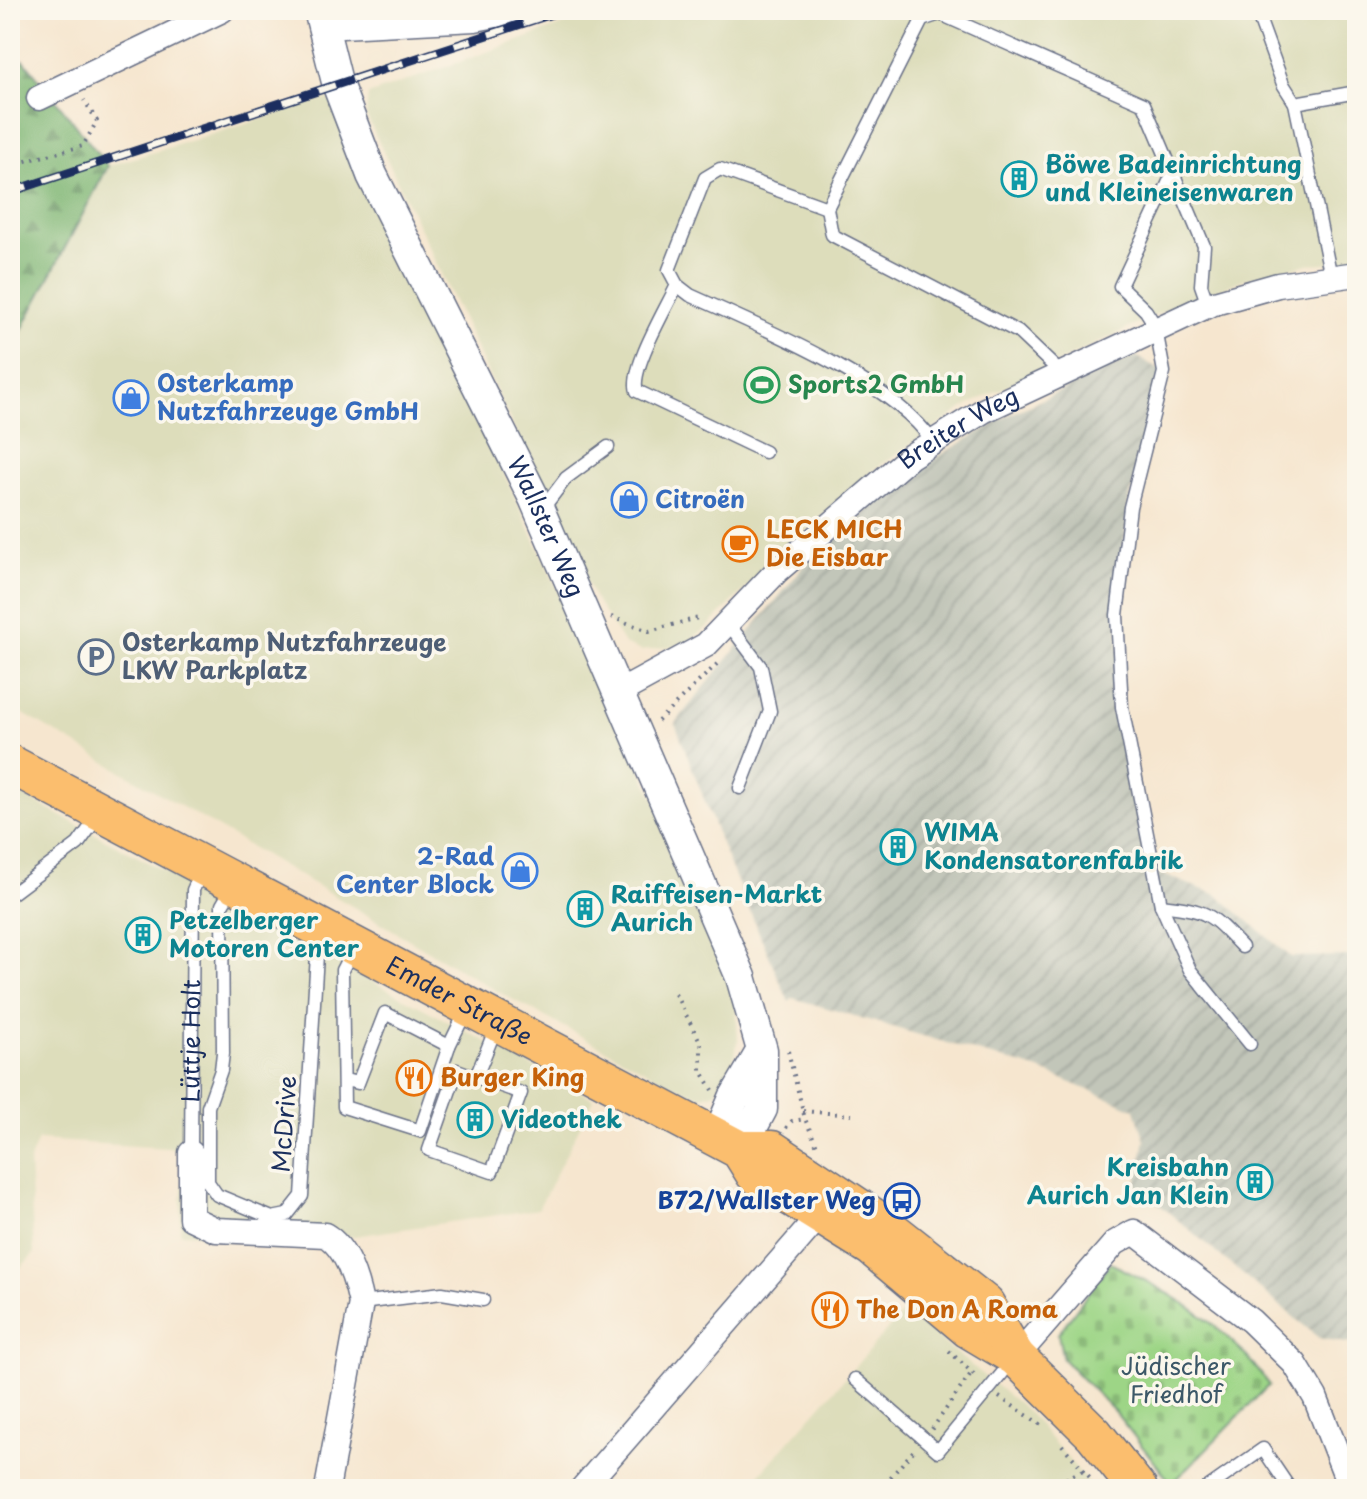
<svg xmlns="http://www.w3.org/2000/svg" width="1367" height="1499" viewBox="0 0 1367 1499" font-family="'Playpen Sans',sans-serif">
  <style>
    .built { fill: #ddb }
    .industrial { fill: url(#industrial-furrows) }
    .forest { fill: url(#forest-firs); stroke: #4c7268; stroke-width: 2 }
    .cemetery { fill: url(#cemetery-stones); stroke: #5c8272; stroke-width: 2 }
    .lines { fill: none; stroke-linecap: round; stroke-linejoin: round }
    .service-casing { stroke: #686f86; stroke-width: 15 }
    .minor-casing { stroke: #686f86; stroke-width: 27 }
    .tertiary-casing { stroke: #686f86; stroke-width: 33 }
    .primary-casing { stroke: #686f86; stroke-width: 41 }
    .path { stroke: #686f86; stroke-width: 4; stroke-dasharray: 2 6; stroke-linecap: butt }
    .service { stroke: #fff; stroke-width: 12 }
    .minor { stroke: #fff; stroke-width: 24 }
    .tertiary { stroke: #fff; stroke-width: 30 }
    .primary { stroke: #fbbe6e; stroke-width: 38 }
    .rail-casing { stroke: #1b2f5e; stroke-width: 9 }
    .rail { stroke: #fbf7ec; stroke-width: 6; stroke-dasharray: 18; stroke-linecap: butt }
    .labels { text-anchor: middle; stroke-width: 7; stroke-linejoin: round; paint-order: stroke }
    .culture-label { font-size: 24px; font-weight: bold; fill: #0d838f; stroke: #fbf7ec; text-anchor: start }
    .shop-label { font-size: 24px; font-weight: bold; fill: #366cbe; stroke: #fbf7ec; text-anchor: start }
    .leisure-label { font-size: 24px; font-weight: bold; fill: #27864d; stroke: #fbf7ec; text-anchor: start }
    .street-label { font-size: 24px; fill: #1b2f5e; stroke: #fbf7ec }
    .food-label { font-size: 24px; font-weight: bold; fill: #c56008; stroke: #fbf7ec; text-anchor: start }
    .service-label { font-size: 24px; font-weight: bold; fill: #4e5e75; stroke: #fbf7ec; text-anchor: start }
    .transit-label { font-size: 24px; font-weight: bold; fill: #164399; stroke: #fbf7ec; text-anchor: end }
    .park-label { font-size: 24px; fill: #3c5868; stroke: #fbf7ec }
  </style>
  <defs>
    <pattern id="industrial-furrows" width="10" height="10" patternUnits="userSpaceOnUse" patternTransform="scale(2)"><rect width="10" height="10" fill="#c2c6b9"/><path d="M-1 1l2-2M0 10L10 0M9 11l2-2" fill="none" stroke="#a6aaa1"/></pattern>
    <pattern id="forest-firs" width="22" height="20" patternUnits="userSpaceOnUse" patternTransform="scale(2)"><rect width="22" height="20" fill="#7eb673"/><path d="M5 1l3.5 6h-7zM16 11l3.5 6h-7z" fill="#669462"/></pattern>
    <pattern id="cemetery-stones" width="16" height="16" patternUnits="userSpaceOnUse" patternTransform="scale(2)"><rect width="16" height="16" fill="#9dd586"/><path d="M2 7V4a2 2 0 0 1 4 0v3zM10 15v-3a2 2 0 0 1 4 0v3z" fill="#87b776"/></pattern>
  </defs>
  <rect width="100%" height="100%" fill="#fbf7ec"/>
  <filter id="ink" filterUnits="userSpaceOnUse"><feTurbulence type="fractalNoise" baseFrequency=".0125" numOctaves="2"/><feDisplacementMap in="SourceGraphic" scale="16" xChannelSelector="R" yChannelSelector="G"/><feConvolveMatrix kernelMatrix="1 2 1 2 8 2 1 2 1" color-interpolation-filters="sRGB"/></filter>
  <filter id="wash" filterUnits="userSpaceOnUse"><feTurbulence type="fractalNoise" baseFrequency=".006" numOctaves="4" result="noise"/><feDisplacementMap in="SourceGraphic" scale="32" xChannelSelector="R" yChannelSelector="G"/><feGaussianBlur stdDeviation="1.8" result="paint"/><feColorMatrix in="noise" values="0 0 0 0 0 0 0 0 0 0 0 0 0 0 0 0 0 1.4 0 .05"/><feComposite in="paint" operator="in"/></filter>
  <g filter="url(#wash)">
    <rect width="100%" height="100%" fill="#f6e6cf"/>
    <g class="built">
      <path d="M604,10H1357V261L1309,264L1245,279L1160,313L968,405L876,468L779,554L709,626L685,644L641,651L624,644L594,597L366,115L368,95Z"/>
      <path d="M330,98L705,908L736,1007L738,1040L732,1066L716,1092L702,1096L674,1086L497,991L10,706V352L108,166Z"/>
      <path d="M10,789L594,1099L538,1209L334,1239L180,1233L184,1149L38,1140L29,1162L34,1254L10,1278Z"/>
      <path d="M904,1311L1026,1410L1094,1489H747Z"/>
    </g>
    <path class="industrial" d="M1136,356L1164,372L1128,504L1117,615L1122,708L1156,872L1217,895L1291,957L1357,956V1345L1319,1338L1136,1185L1145,1140L1135,1109L1040,1070L793,998L789,1002L724,851L675,723L804,566L878,502L934,459L1009,415Z"/>
    <path class="forest" d="M24,60L108,166L10,352V62Z"/>
    <path class="cemetery" d="M1110,1263C1174,1293 1228,1326 1269,1385L1172,1484L1115,1412L1063,1359L1058,1334Z"/>
  </g>
  <g filter="url(#ink)">
    <g class="lines">
      <defs>
        <g id="service">
          <path d="M1256,10L1283,84L1295,103"/>
          <path d="M827,208L720,169L705,178L669,270L677,285L690,295C758,326 892,380 933,442"/>
          <path d="M1331,277L1295,103L1357,92"/>
          <path d="M677,285C667,307 629,370 637,391L765,452"/>
          <path d="M1156,327L1146,311L1120,286L1173,173"/>
          <path d="M1150,330L1158,340L1164,372L1130,507L1117,615L1122,707L1161,905L1190,970L1250,1044"/>
          <path d="M1061,373L1018,332L832,235L827,208L922,20L940,14L1144,104L1204,246L1201,285L1208,305"/>
          <path d="M541,511L566,478L608,447"/>
          <path d="M728,623L761,667L770,711L740,788"/>
          <path d="M232,888L222,905L223,1053L221,1070L208,1107V1182L217,1195L272,1218L287,1215L302,1196L317,955L327,935"/>
          <path d="M10,895L78,844L99,815"/>
          <path d="M1161,905C1208,911 1209,912 1242,947"/>
          <path d="M449,1046L467,1009"/>
          <path d="M476,1077L521,1093L492,1172L429,1150L457,1070L476,1077L497,1025"/>
          <path d="M345,1080L358,1083L385,1013L449,1046L420,1131L344,1107L342,970L353,949"/>
          <path id="s1" d="M191,1153L193,890L202,870"/>
          <path d="M361,1303L442,1293L483,1300"/>
          <path d="M855,1379L938,1451L1014,1359"/>
          <path d="M1206,1489L1263,1449L1290,1489"/>
        </g>
        <g id="minor">
          <path d="M322,27L475,19L522,10"/>
          <path d="M39,98L222,10"/>
          <path id="s2" d="M620,692L706,645L777,571L911,456L983,411L1211,304L1278,285L1357,274"/>
          <path d="M191,1153V1218L216,1230L325,1235C347,1248 356,1280 361,1303L327,1489"/>
          <path d="M1016,1357L1115,1243L1134,1232L1251,1321L1295,1364L1315,1397L1351,1489"/>
          <path d="M582,1489L821,1214"/>
        </g>
        <g id="tertiary">
          <path id="s3" d="M319,10L338,86L372,175L534,498L741,977L762,1050V1109L740,1150"/>
          <path d="M717,1138L734,1098L761,1052"/>
        </g>
        <g id="primary">
          <path id="s4" d="M10,764L740,1150L755,1174L872,1247L969,1329L1016,1357L1094,1434L1138,1489"/>
          <path d="M740,1150H772L886,1226L985,1304L1014,1354"/>
        </g>
      </defs>
      <use href="#service" class="service-casing"/>
      <use href="#minor" class="minor-casing"/>
      <use href="#tertiary" class="tertiary-casing"/>
      <use href="#primary" class="primary-casing"/>
      <g class="path">
        <path d="M10,165L83,146L97,121L84,100"/>
        <path d="M611,617L649,631L702,617"/>
        <path d="M658,721L717,664"/>
        <path d="M675,994L701,1043V1070L713,1090"/>
        <path d="M788,1051L805,1119L817,1146"/>
        <path d="M803,1111L852,1115"/>
        <path d="M786,1128L792,1121L805,1119"/>
        <path d="M949,1351L978,1378"/>
        <path d="M999,1397L1042,1425"/>
        <path d="M932,1429L972,1372"/>
        <path d="M1062,1445L1093,1481"/>
        <path d="M1052,1486L1083,1470"/>
        <path d="M880,1489L916,1448"/>
      </g>
      <use href="#service" class="service"/>
      <use href="#minor" class="minor"/>
      <use href="#tertiary" class="tertiary"/>
      <use href="#primary" class="primary"/>
      <defs>
        <path id="rail" d="M10,192L564,10"/>
      </defs>
      <use href="#rail" class="rail-casing"/>
      <use href="#rail" class="rail"/>
    </g>
  </g>
  <defs>
    <symbol id="building-ring" viewBox="-11 -11 22 22"><circle r="9.5" fill="#fbf7ec" stroke="#0f9aa8" stroke-width="1.5"/><path d="M-4-6H4V6H1V3H-1V6H-4ZM-2.5-4.3h1.7v1.8h-1.7ZM.8-4.3h1.7v1.8H.8ZM-2.5-1h1.7V.8h-1.7ZM.8-1h1.7V.8H.8Z" fill="#0f9aa8"/></symbol>
    <symbol id="stadium-ring" viewBox="-11 -11 22 22"><circle r="9.5" fill="#fbf7ec" stroke="#2e9e5b" stroke-width="1.5"/><path d="M0-5a6.5 5 0 1 0 0 10a6.5 5 0 1 0 0-10ZM-3.5-1.8h7v3.6h-7Z" fill="#2e9e5b"/></symbol>
    <symbol id="shop-ring" viewBox="-11 -11 22 22"><circle r="9.5" fill="#fbf7ec" stroke="#3f7fe0" stroke-width="1.5"/><path d="M-5-2.5h2.3a2.7 3.5 0 0 1 5.4 0H5L5.5 6h-11ZM-1.5-2.5h3a1.5 2.3 0 0 0-3 0Z" fill="#3f7fe0"/></symbol>
    <symbol id="cafe-ring" viewBox="-11 -11 22 22"><circle r="9.5" fill="#fbf7ec" stroke="#e8710a" stroke-width="1.5"/><path d="M-5.5-4.5H6V0H3Q3 3.5 0 3.5H-2.5Q-5.5 3.5-5.5 0ZM3-3.2v2h1.7v-2ZM-6 4.5H4V6H-6Z" fill="#e8710a"/></symbol>
    <symbol id="parking-ring" viewBox="-11 -11 22 22"><circle r="9.5" fill="#fbf7ec" stroke="#5c6f8a" stroke-width="1.5"/><path d="M-3.5-5.5H1a3.5 3.5 0 0 1 0 7H-1V5.5H-3.5ZM-1-3.4V-.6H.8a1.4 1.4 0 0 0 0-2.8Z" fill="#5c6f8a"/></symbol>
    <symbol id="restaurant-ring" viewBox="-11 -11 22 22"><circle r="9.5" fill="#fbf7ec" stroke="#e8710a" stroke-width="1.5"/><path d="M-5-6h1v4h1v-4h1v4h1v-4h1v5L-1.5 .5V6h-2V.5L-5-1ZM5-6V6H3V1.5H1.5Q1.5-4 5-6Z" fill="#e8710a"/></symbol>
    <symbol id="bus-ring" viewBox="-11 -11 22 22"><circle r="9.5" fill="#fbf7ec" stroke="#1a4fb4" stroke-width="1.5"/><path d="M-5-6H5V4H4V6H2V4H-2V6H-4V4H-5ZM-3.5-4V0h7V-4ZM-3.5 1.2v1.5H-2V1.2ZM2 1.2v1.5H3.5V1.2Z" fill="#1a4fb4"/></symbol>
  </defs>
  <g fill-rule="evenodd">
    <use href="#building-ring" x="999" y="159" width="40" height="40"/>
    <use href="#stadium-ring" x="742" y="365" width="40" height="40"/>
    <use href="#shop-ring" x="111" y="378" width="40" height="40"/>
    <use href="#shop-ring" x="609" y="480" width="40" height="40"/>
    <use href="#cafe-ring" x="720" y="524" width="40" height="40"/>
    <use href="#parking-ring" x="76" y="637" width="40" height="40"/>
    <use href="#building-ring" x="878" y="827" width="40" height="40"/>
    <use href="#shop-ring" x="500" y="851" width="40" height="40"/>
    <use href="#building-ring" x="565" y="889" width="40" height="40"/>
    <use href="#building-ring" x="123" y="915" width="40" height="40"/>
    <use href="#restaurant-ring" x="394" y="1058" width="40" height="40"/>
    <use href="#building-ring" x="455" y="1100" width="40" height="40"/>
    <use href="#building-ring" x="1235" y="1162" width="40" height="40"/>
    <use href="#bus-ring" x="882" y="1181" width="40" height="40"/>
    <use href="#restaurant-ring" x="810" y="1290" width="40" height="40"/>
  </g>
  <g class="labels">
    <g class="culture-label">
      <text x="1045" y="173">Böwe Badeinrichtung<tspan x="1045" dy="28">und Kleineisenwaren</tspan></text>
      <text x="924" y="841">WIMA<tspan x="924" dy="28">Kondensatorenfabrik</tspan></text>
      <text x="611" y="903">Raiffeisen-Markt<tspan x="611" dy="28">Aurich</tspan></text>
      <text x="169" y="929">Petzelberger<tspan x="169" dy="28">Motoren Center</tspan></text>
      <text x="501" y="1128">Videothek</text>
      <text x="1229" y="1176" text-anchor="end">Kreisbahn<tspan x="1229" dy="28">Aurich Jan Klein</tspan></text>
    </g>
    <g class="shop-label">
      <text x="157" y="392">Osterkamp<tspan x="157" dy="28">Nutzfahrzeuge GmbH</tspan></text>
      <text x="655" y="508">Citroën</text>
      <text x="494" y="865" text-anchor="end">2-Rad<tspan x="494" dy="28">Center Block</tspan></text>
    </g>
    <g class="leisure-label">
      <text x="788" y="393">Sports2 GmbH</text>
    </g>
    <g class="street-label">
      <text dy="8" stroke="none"><textPath href="#s2" startOffset="432">Breiter Weg</textPath></text>
      <text dy="8" stroke="none"><textPath href="#s3" startOffset="566">Wallster Weg</textPath></text>
      <text dy="8" stroke="none"><textPath href="#s4" startOffset="508">Emder Straße</textPath></text>
      <text dy="8" stroke="none"><textPath href="#s1" startOffset="112">Lüttje Holt</textPath></text>
      <text transform="translate(285 1124) rotate(-86)" y="8">McDrive</text>
    </g>
    <g class="food-label">
      <text x="766" y="538">LECK MICH<tspan x="766" dy="28">Die Eisbar</tspan></text>
      <text x="440" y="1086">Burger King</text>
      <text x="856" y="1318">The Don A Roma</text>
    </g>
    <g class="service-label">
      <text x="122" y="651">Osterkamp Nutzfahrzeuge<tspan x="122" dy="28">LKW Parkplatz</tspan></text>
    </g>
    <g class="transit-label">
      <text x="876" y="1209">B72/Wallster Weg</text>
    </g>
    <g class="park-label">
      <text x="1176" y="1375">Jüdischer<tspan x="1176" dy="28">Friedhof</tspan></text>
    </g>
  </g>
  <rect width="1367" height="1499" fill="none" stroke="#fbf7ec" stroke-width="40"/>
</svg>
